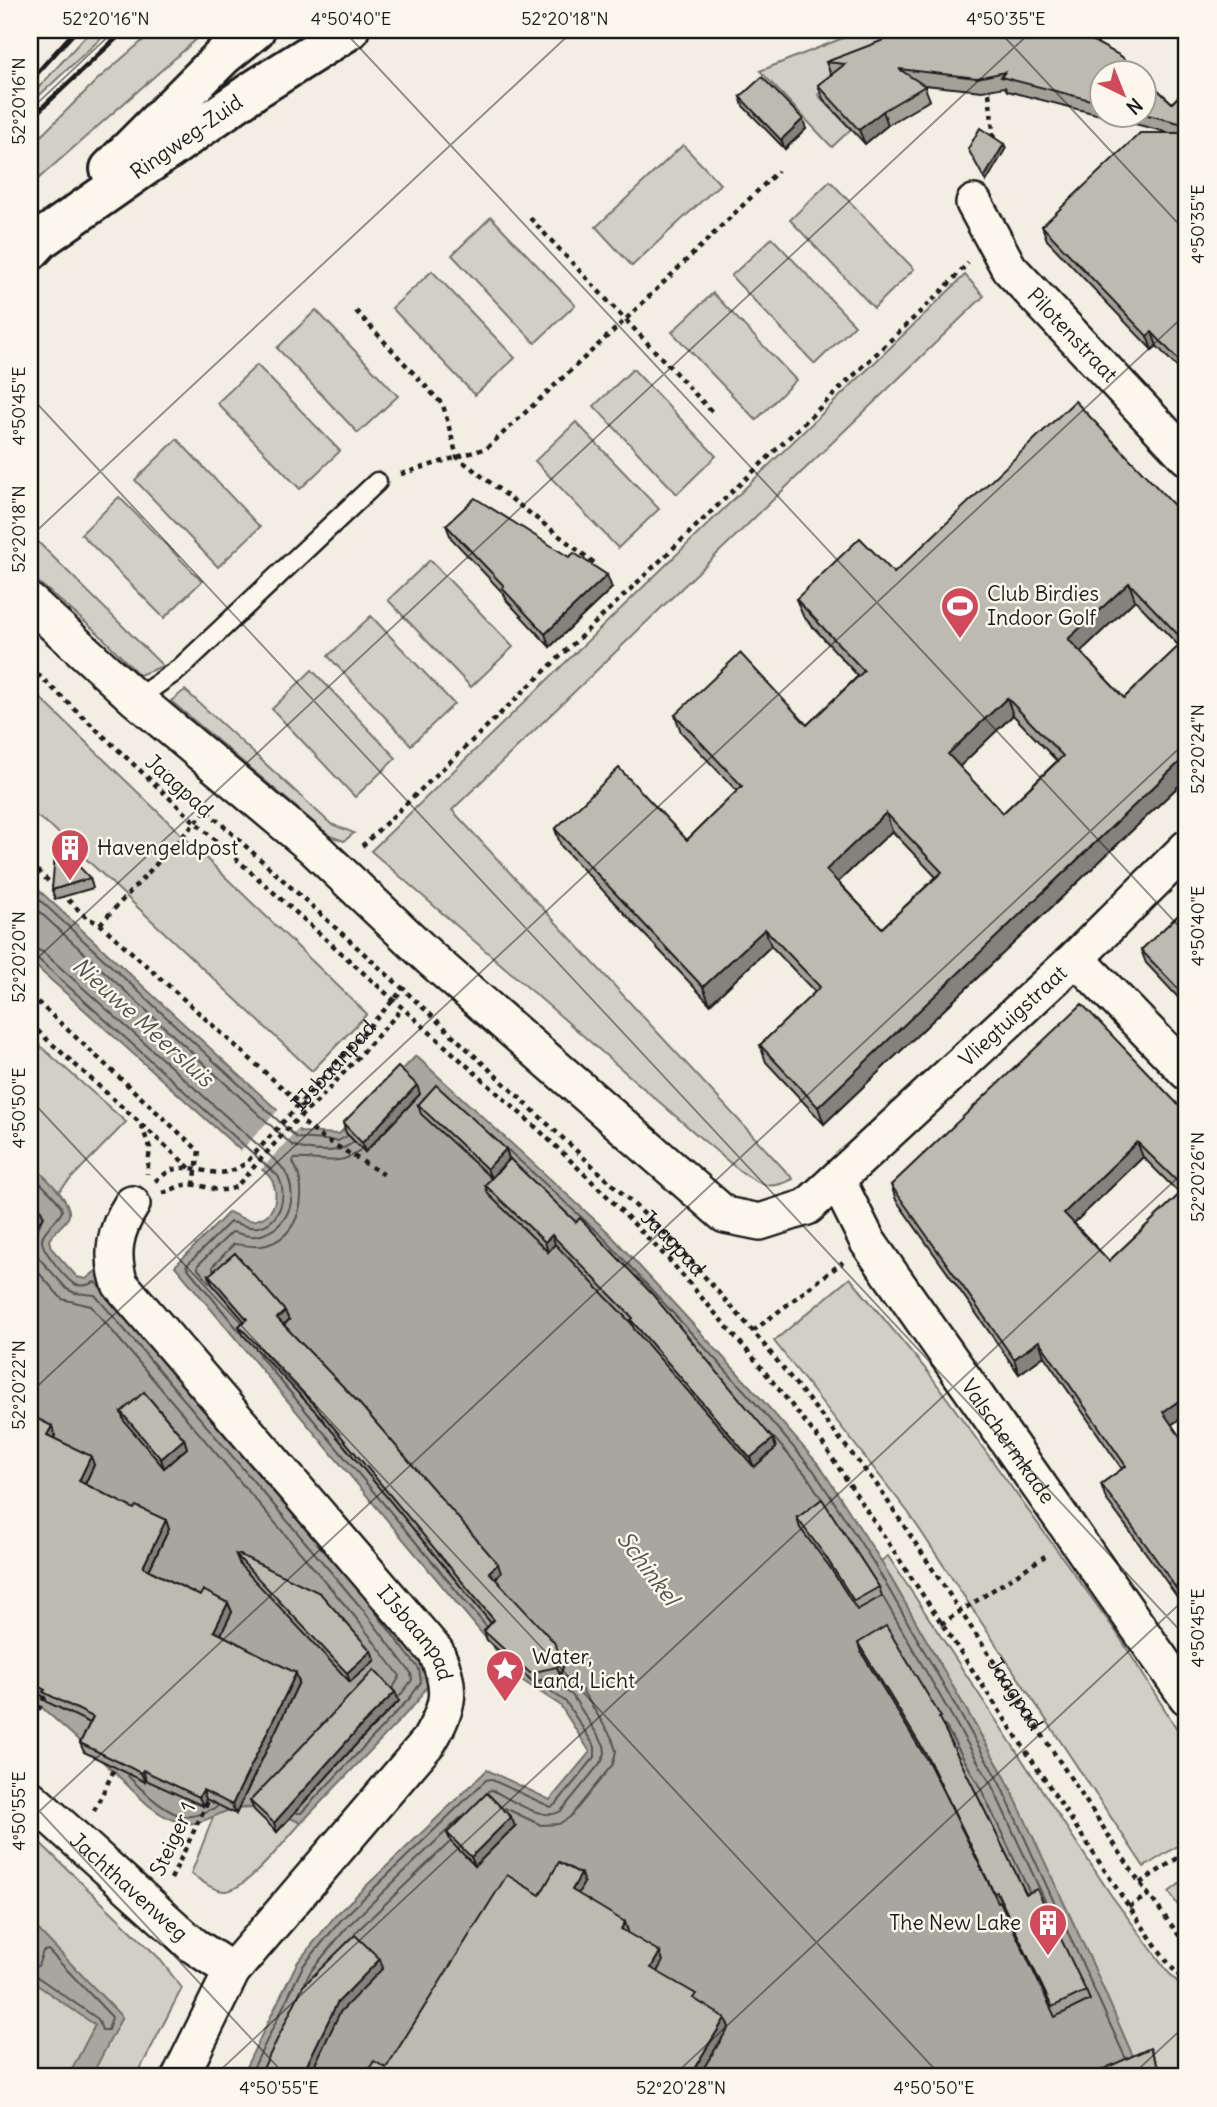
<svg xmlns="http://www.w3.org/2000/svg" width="1217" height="2107" viewBox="0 0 1217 2107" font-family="Delius,sans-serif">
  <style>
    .green { fill: #d2cfc6; stroke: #777671; stroke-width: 2 }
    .water { fill: #a9a6a0; stroke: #716f6b; stroke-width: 2 }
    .pier { fill: #f2eee4 }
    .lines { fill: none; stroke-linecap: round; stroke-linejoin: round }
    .shore { stroke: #545351; stroke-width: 2 }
    .service-casing { stroke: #1c1c1c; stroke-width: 23 }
    .minor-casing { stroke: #1c1c1c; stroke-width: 40 }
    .motorway-casing { stroke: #1c1c1c; stroke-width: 44 }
    .path { stroke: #1c1c1c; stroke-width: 4.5; stroke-dasharray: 5 5; stroke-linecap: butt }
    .service { stroke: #fbf7ec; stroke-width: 18 }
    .minor { stroke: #fbf7ec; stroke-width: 35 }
    .motorway { stroke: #fbf7ec; stroke-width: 38 }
    .rail { stroke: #1c1c1c; stroke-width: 5 }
    .wall { fill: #a3a098; stroke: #1c1c1c; stroke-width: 2; fill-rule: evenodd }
    .shaded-wall { fill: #84827c; stroke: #1c1c1c; stroke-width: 2 }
    .building { fill: #bdbab1; stroke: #1c1c1c; stroke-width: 2; fill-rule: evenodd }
    .ticks { fill: none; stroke: #1c1c1c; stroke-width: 2; stroke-opacity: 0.45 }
    .labels { text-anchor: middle; stroke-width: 5; stroke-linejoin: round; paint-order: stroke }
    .street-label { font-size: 21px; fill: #1c1c1c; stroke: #fbf7ec }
    .poi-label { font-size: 21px; fill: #1c1c1c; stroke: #fbf7ec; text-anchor: start }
    .water-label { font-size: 23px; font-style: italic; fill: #545351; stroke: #fbf7ec }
    .neatline { fill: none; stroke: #1c1c1c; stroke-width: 2.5 }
    .ticks-label { font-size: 18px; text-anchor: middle; fill: #1c1c1c }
  </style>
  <rect width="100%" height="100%" fill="#f2eee4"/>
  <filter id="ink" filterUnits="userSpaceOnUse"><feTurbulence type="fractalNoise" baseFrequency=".0143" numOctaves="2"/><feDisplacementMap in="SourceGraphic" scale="14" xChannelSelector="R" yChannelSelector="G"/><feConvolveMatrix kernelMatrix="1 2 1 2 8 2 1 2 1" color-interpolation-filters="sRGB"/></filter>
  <g filter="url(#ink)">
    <g class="green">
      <path d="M91,30H110L30,104V97Z"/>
      <path d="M155,30H207L30,186V147L97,80Z"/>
      <path d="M863,30H955L822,90L818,95L851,129L832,147L760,71Z"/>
      <path d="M683,145L720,184L632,266L596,227Z"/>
      <path d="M830,181L914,269L874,308L790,220Z"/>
      <path d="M491,217L575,305L535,343L452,255Z"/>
      <path d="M772,238L855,325L815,364L731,276Z"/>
      <path d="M432,271L515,358L475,395L392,308Z"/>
      <path d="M965,275L984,296L452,810L793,1179C785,1183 776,1187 766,1185C746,1180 720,1153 703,1140L371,851Z"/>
      <path d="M713,293L796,380L756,420L672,332Z"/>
      <path d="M316,310L398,396L358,433L277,348Z"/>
      <path d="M257,365L340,451L300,489L217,403Z"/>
      <path d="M633,369L716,456L677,494L594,406Z"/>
      <path d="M576,422L659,509L618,548L535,461Z"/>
      <path d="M177,439L260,527L218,567L135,480Z"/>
      <path d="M119,497L202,581L164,618L81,534Z"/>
      <path d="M30,534L163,666L139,675L99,634L30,575Z"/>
      <path d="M430,560L513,647L471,687L388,600Z"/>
      <path d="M371,616L454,704L411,745L328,656Z"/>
      <path d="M312,670L396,758L355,797L272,709Z"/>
      <path d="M30,688L367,1014L312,1071L51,826L30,812Z"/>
      <path d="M185,690L331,824L354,833L344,841L330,836L171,701Z"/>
      <path d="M30,1037L126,1122L58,1192L30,1163Z"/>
      <path d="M850,1278L928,1372L1117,1633L1187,1745V1840L1144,1867L908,1512L774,1341Z"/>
      <path d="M888,1556L1111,1895L1169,1973L1187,1992V2077H1142L1006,1779L881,1561Z"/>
      <path d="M258,1808L279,1812L301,1823C286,1839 246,1891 225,1891C213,1891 201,1880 191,1874L214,1815L232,1809Z"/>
      <path d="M30,1833L158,1957L182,1988L136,2077H30Z"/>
      <path d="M1187,1878V1919L1169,1892Z"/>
    </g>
    <g class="water">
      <path d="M30,882L301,1132L339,1134L416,1056L608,1232L756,1393L820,1466L881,1561L1006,1779L1093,1965L1142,2077H241L297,1963L336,1915L487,1770L550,1800L590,1752L560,1705L520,1679L175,1266L229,1212C237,1216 247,1222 256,1220C278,1216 281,1187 267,1174L30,961Z"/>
      <path d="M30,1163C40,1173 76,1202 68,1218C64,1224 54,1232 49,1240L51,1248L77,1277L86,1279L96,1271L376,1601L426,1667L428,1685L416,1703L301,1823C279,1812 254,1803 229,1810C215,1815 198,1826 183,1823C154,1818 131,1787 111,1769C84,1745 57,1721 30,1697Z"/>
      <path d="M30,1921L122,2017L91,2077H68L95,2025L30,1980V1961H33L36,1953L30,1945Z"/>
    </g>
    <path class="pier" d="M279,1109L299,1128L259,1172L239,1153Z"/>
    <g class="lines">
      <g class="shore">
        <path d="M30,891L297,1138L338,1141L347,1136"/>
        <path d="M30,903L292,1145C308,1152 340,1155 353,1142"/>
        <path d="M30,947L43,952L278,1163C300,1184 295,1223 264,1234C253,1239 242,1234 232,1232L198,1265V1269L210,1283"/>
        <path d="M30,956L37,958L278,1176C288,1194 281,1223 258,1227C247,1229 239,1223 230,1222L186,1266L240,1332"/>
        <path d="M508,1150L603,1237L751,1398L814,1471L875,1565L999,1782L1125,2057"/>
        <path d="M30,1173C37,1181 61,1200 62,1210C62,1219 42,1228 42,1241C42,1250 66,1279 74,1284C81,1287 89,1285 95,1282L101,1288"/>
        <path d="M41,1222L33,1239L37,1256L67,1289L75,1293L95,1295L364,1611L411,1673L412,1680L399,1697"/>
        <path d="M30,1263L62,1299L91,1306L356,1618L400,1676L393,1688"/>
        <path d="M213,1270V1266L234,1244C243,1245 252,1247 261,1246C301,1240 310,1191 293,1162L294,1159C317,1157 341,1168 360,1150"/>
        <path d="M259,1355L486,1626"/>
        <path d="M774,1438L807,1476L821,1498"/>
        <path d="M883,1597L992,1786L1055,1922"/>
        <path d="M946,1727L982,1791L1029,1891"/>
        <path d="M128,1776C141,1789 171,1820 191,1816C200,1815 209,1810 217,1807"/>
        <path d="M488,1791L492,1790C510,1799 545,1824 562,1810L602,1761L605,1753L604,1745L572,1695L550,1680"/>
        <path d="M505,1808L541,1825L559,1824L570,1817L613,1764L616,1751L612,1738L582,1690L562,1675"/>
        <path d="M297,1813H301L410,1698L421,1682L419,1669L366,1600"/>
        <path d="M355,1933L449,1843"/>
        <path d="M30,1968L38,1966L43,1951L48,1950L112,2017L108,2030H102L98,2019L36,1976L30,1975"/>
        <path d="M305,1982L311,1971L348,1926L460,1818"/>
        <path d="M249,2077L303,1966L341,1920L486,1780L490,1779L551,1807L556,1804L595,1757V1747L566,1702L538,1682"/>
      </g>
      <defs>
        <path id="service" d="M136,699L179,669L377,482"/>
        <g id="minor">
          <path id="s3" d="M974,203L1009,268L1187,457"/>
          <path id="s4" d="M30,602L136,699L313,847L431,959L725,1215L760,1222L807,1207L1076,958L1187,848"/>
          <path d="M1076,958L1187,1072"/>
          <path id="s5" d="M837,1180L868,1242L1187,1697"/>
          <path id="s6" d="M132,1204C115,1230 110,1254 120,1284L436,1652C453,1689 449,1707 429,1741L232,1971L180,2077"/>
          <path id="s7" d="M30,1798L193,1945L232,1971"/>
        </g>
        <g id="motorway">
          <path d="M110,169L223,56L255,30"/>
          <path id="s8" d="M30,251L41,239L254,90L349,30"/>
        </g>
      </defs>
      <use href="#service" class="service-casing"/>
      <use href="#minor" class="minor-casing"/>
      <use href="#motorway" class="motorway-casing"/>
      <g class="path">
        <path d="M989,93L994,140"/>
        <path d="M530,218L714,414"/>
        <path d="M356,311L443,405L457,457L597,565"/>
        <path d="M401,474L487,448L625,320L778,171"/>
        <path d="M30,667L195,822L541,1132L607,1196L672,1263L751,1355L823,1444L1129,1907L1171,1967L1187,1982"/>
        <path id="s1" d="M163,771L403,989L671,1239L753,1331L877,1485L1140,1883L1187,1946"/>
        <path d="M362,846L945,288L968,263"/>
        <path d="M30,864L55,887"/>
        <path d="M61,893L87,918L100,924L307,1110"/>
        <path d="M100,924L207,810"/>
        <path d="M30,995L199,1151L194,1185"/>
        <path d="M30,1024L191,1169"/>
        <path d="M304,1123L320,1136L388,1177"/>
        <path d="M141,1125L150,1148L147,1174"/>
        <path id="s2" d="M155,1181C161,1177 168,1171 175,1169C203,1163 216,1185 247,1162L405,987"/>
        <path d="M163,1193C170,1191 178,1186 185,1185C205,1182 215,1196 236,1187L293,1123L317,1102L402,1009"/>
        <path d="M753,1331L843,1262"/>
        <path d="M941,1624L1045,1556"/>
        <path d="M30,1728L46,1694"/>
        <path d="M94,1811L118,1762"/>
        <path d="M171,1879L211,1795"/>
        <path d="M1140,1883L1187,1852"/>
        <path d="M1129,1907L1148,1895"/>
      </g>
      <use href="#service" class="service"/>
      <use href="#minor" class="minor"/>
      <use href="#motorway" class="motorway"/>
      <g class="rail">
        <path d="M30,81L76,30"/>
        <path d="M30,119L125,30"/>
      </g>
    </g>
    <g class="wall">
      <path d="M826,62L1102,74V116H1144V77L1172,103L1187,88V378L1157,346L1152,350L1047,240L1042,226L1170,133L1007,91L1005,87L982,91L924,85L930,100L888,125L865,144L823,99L818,85L831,75Z"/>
      <path d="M740,97L806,129L785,149L743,106Z"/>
      <path d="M1187,519V778L824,1124L766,1062L760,1045L815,992L771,946L710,1004L561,846L555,829L687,840L737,791L681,732L675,715L807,725L858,676L803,616L796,599L894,573ZM1135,600L1179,646L1124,698L1080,652ZM1013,715L1057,761L1003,813L959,767ZM892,831L936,877L882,928L838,882Z"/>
      <path d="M446,525L612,588L550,647L507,601L504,594L451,538Z"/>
      <path d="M90,878L93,888L55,899L52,890Z"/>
      <path d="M1187,907V1007L1146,963L1141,950Z"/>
      <path d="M420,1094L365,1152L346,1133L343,1123Z"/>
      <path d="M418,1105L506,1149L509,1159L491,1178L421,1114Z"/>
      <path d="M1187,1114V1414L1171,1425L1187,1447V1611L1154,1564L1106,1499L1101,1484L1122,1469L1044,1356L1019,1374L896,1200L891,1185ZM1143,1157L1180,1194L1109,1261L1074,1223Z"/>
      <path d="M510,1159L773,1439L776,1448L754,1467L634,1329L632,1324L555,1244L548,1252L488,1194L485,1185Z"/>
      <path d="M209,1275L289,1320L284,1325L501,1573L495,1579L560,1655L564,1664L560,1676L533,1682L487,1640L484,1631L491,1623L318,1414L243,1335L239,1326L244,1321L212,1284Z"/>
      <path d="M121,1412L184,1439L187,1448L164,1468L124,1421Z"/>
      <path d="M30,1415L55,1435L54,1438L94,1465L85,1484L169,1529L149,1570L200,1596L228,1603L232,1612L221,1634L299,1682L236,1814L206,1799L203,1806L146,1780L145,1782L84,1752L80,1743L90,1723L47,1702L45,1697L30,1690Z"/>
      <path d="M797,1518L879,1587L882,1596L857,1610L829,1566L800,1528Z"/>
      <path d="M236,1555L375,1660L350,1682L240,1565Z"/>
      <path d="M858,1643L944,1726L943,1727L1026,1894L1086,1991L1090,2000L1055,2017L1000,1901L998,1902L930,1765L861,1652Z"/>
      <path d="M399,1701L361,1739L277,1832L254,1810L250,1801Z"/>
      <path d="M515,1826L475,1866L451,1842L447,1833Z"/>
    </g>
    <g class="shaded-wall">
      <path d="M883,111L888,125L865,144L859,130Z"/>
      <path d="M803,119L806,129L785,149L781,140Z"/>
      <path d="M1004,144L1006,148L986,182L984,178Z"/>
      <path d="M1152,332L1157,346L1152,350L1147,336Z"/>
      <path d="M607,575L612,588L550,647L545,634Z"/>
      <path d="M1129,583L1135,600L1075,657L1068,639Z"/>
      <path d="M1007,698L1013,715L954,772L948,754Z"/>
      <path d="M1187,755V778L824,1124L818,1107Z"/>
      <path d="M886,813L892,831L833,887L826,870Z"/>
      <path d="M765,929L771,946L710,1004L703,987Z"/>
      <path d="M417,1085L420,1094L365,1152L362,1143Z"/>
      <path d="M1137,1142L1143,1157L1069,1228L1064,1213Z"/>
      <path d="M506,1149L509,1159L491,1178L487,1169Z"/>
      <path d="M40,1208L44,1217L30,1232V1219Z"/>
      <path d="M552,1235L555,1244L548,1252L545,1242Z"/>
      <path d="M285,1311L289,1320L281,1327L277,1318Z"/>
      <path d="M1039,1341L1044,1356L1019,1374L1014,1359Z"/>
      <path d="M33,1346L36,1355L30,1367V1351Z"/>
      <path d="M1187,1395V1414L1168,1427L1163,1412Z"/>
      <path d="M52,1426L55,1435L51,1444L47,1435Z"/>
      <path d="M184,1439L187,1448L164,1468L161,1459Z"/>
      <path d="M773,1439L776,1448L754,1467L750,1458Z"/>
      <path d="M91,1456L94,1465L82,1490L79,1481Z"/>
      <path d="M166,1520L169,1529L146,1576L143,1567Z"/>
      <path d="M498,1564L501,1573L492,1581L489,1572Z"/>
      <path d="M228,1603L232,1612L218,1640L214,1631Z"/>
      <path d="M371,1651L375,1660L350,1682L347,1673Z"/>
      <path d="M560,1655L564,1664L560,1676L557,1667Z"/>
      <path d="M296,1673L299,1682L236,1814L232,1805Z"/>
      <path d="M395,1692L399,1701L361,1739L277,1832L274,1823L357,1730Z"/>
      <path d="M143,1770L146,1780L145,1782L141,1773Z"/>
      <path d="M203,1790L206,1799L203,1806L199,1797Z"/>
      <path d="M511,1817L515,1826L475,1866L471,1857Z"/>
      <path d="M581,1874L584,1883L575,1899L572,1890Z"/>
      <path d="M625,1922L628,1931L624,1939L621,1929Z"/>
      <path d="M660,1952L663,1961L654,1977L651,1968Z"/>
      <path d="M380,1959L383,1968L340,2012L309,2077H301L337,2003Z"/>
      <path d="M725,2018L729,2027L698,2077H689Z"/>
    </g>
    <g class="building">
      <path d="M904,30H1067L1082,35L1121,56L1140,74H1102V103L1001,77L1005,72L977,78L899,69L925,86L883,111L859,130L818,85L845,64L826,62L881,41L896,32Z"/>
      <path d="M762,77L803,119L781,140L740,97Z"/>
      <path d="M1144,77L1172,103L1187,88V125L1144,114Z"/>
      <path d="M980,128L1004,144L984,178L968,149Z"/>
      <path d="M1140,133H1187V369L1152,332L1147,336L1042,226Z"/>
      <path d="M1075,401L1187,519V755L818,1107L760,1045L820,987L765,929L703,987L555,829L619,768L687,840L742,786L675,715L740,653L807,725L864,671L796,599L860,538L894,573ZM1129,583L1184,641L1124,698L1068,639ZM1007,698L1063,756L1003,813L948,754ZM886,813L942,872L882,928L826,870Z"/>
      <path d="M475,498L569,557L574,553L607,575L545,634L502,588L504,586L446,525Z"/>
      <path d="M56,842L90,878L52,890Z"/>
      <path d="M1187,907V998L1141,950Z"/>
      <path d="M1082,1004L1187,1114V1395L1163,1412L1187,1447V1604L1149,1549L1101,1484L1126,1466L1039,1341L1014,1359L891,1185ZM1137,1142L1185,1189L1109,1261L1064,1213Z"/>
      <path d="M398,1067L417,1085L362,1143L343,1123Z"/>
      <path d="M436,1085L506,1149L487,1169L418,1105Z"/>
      <path d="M510,1159L576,1222L580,1218L653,1295L773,1439L750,1458L631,1320L633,1318L552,1235L545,1242L485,1185Z"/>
      <path d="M30,1199L40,1208L30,1219Z"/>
      <path d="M235,1253L285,1311L277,1318L358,1402L498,1564L489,1572L554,1642L560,1655L557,1667L530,1673L484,1631L494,1620L315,1405L239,1326L247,1319L209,1275Z"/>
      <path d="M144,1392L184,1439L161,1459L121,1412Z"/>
      <path d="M30,1415L52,1426L47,1435L91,1456L79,1481L134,1509L136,1506L166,1520L143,1567L200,1596L203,1590L228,1603L214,1631L296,1673L232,1805L203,1790L199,1797L143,1770L141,1773L80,1743L93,1717L43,1692L45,1690L30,1682Z"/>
      <path d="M822,1499L879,1587L854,1601L826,1557L797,1518Z"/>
      <path d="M238,1554L320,1593L371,1651L347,1673L236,1555Z"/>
      <path d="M886,1626L941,1717L939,1718L1026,1894L1037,1889L1086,1991L1052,2007L997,1892L994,1893L927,1756L858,1643Z"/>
      <path d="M374,1670L395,1692L357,1730L274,1823L250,1801Z"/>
      <path d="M487,1793L511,1817L471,1857L447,1833Z"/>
      <path d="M559,1862L581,1874L572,1890L625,1922L621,1929L660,1952L651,1968L696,1994L693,1998L725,2018L689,2077H364L374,2061L386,2068L507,1875L540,1895Z"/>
      <path d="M355,1935L380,1959L337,2003L301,2077H259L303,1986Z"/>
      <path d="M1150,2048L1163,2077H1091L1090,2075Z"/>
    </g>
  </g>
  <path class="ticks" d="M343,30L1187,935M998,30L1187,233M30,110L115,30M30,396L1187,1638M30,537L574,30M30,965L1033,30M30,1099L942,2077M30,1393L1187,313M30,1801L287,2077M30,1820L1187,741M213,2077L1187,1169M672,2077L1187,1597M1130,2077L1187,2024"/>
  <defs>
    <symbol id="stadium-pin" viewBox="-11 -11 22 30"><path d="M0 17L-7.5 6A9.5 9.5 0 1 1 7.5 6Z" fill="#d1495b" stroke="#fbf7ec"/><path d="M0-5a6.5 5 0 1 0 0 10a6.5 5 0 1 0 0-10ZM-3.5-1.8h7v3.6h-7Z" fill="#fff"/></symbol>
    <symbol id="building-pin" viewBox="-11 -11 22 30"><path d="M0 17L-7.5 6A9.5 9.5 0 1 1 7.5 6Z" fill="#d1495b" stroke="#fbf7ec"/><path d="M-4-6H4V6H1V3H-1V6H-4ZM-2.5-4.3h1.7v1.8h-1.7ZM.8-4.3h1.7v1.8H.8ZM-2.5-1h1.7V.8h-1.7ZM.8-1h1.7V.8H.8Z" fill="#fff"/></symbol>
    <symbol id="sight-pin" viewBox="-11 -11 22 30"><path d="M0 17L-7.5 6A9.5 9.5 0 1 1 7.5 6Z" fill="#d1495b" stroke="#fbf7ec"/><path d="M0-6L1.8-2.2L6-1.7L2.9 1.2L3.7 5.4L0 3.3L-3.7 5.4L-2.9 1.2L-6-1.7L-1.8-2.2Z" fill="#fff"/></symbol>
  </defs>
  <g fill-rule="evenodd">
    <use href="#stadium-pin" x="938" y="584" width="44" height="60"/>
    <use href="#building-pin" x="48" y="826" width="44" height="60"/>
    <use href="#sight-pin" x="483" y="1647" width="44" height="60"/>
    <use href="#building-pin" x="1026" y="1901" width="44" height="60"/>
  </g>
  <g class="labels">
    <g class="street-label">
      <text dy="7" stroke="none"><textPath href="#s8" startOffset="194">Ringweg-Zuid</textPath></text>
      <text dy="7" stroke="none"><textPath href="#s3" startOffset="166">Pilotenstraat</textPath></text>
      <text transform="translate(179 786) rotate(42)" y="7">Jaagpad</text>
      <text dy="7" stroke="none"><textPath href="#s4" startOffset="1293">Vliegtuigstraat</textPath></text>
      <text dy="7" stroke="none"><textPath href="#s2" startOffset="228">IJsbaanpad</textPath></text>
      <text dy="7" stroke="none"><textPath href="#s1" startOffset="695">Jaagpad</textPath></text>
      <text dy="7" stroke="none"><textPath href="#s5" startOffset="313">Valschermkade</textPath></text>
      <text dy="7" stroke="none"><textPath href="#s6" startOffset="542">IJsbaanpad</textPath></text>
      <text dy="7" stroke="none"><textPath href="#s1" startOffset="1262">Jaagpad</textPath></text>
      <text transform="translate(173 1839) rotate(-65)" y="7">Steiger 1</text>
      <text dy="7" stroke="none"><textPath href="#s7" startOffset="133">Jachthavenweg</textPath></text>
    </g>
    <g class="poi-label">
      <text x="987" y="601">Club Birdies<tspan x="987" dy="24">Indoor Golf</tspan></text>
      <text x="97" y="855">Havengeldpost</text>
      <text x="532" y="1664">Water,<tspan x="532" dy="24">Land, Licht</tspan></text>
      <text x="1021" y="1930" text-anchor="end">The New Lake</text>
    </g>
    <g class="water-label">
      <text transform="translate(143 1022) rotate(42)" y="8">Nieuwe Meersluis</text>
      <text transform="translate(648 1568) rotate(53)" y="8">Schinkel</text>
    </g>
  </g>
  <rect width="1217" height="2107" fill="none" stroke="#fbf7ec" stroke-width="77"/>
  <g transform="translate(1123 94) rotate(137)"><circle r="33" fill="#fbf7ec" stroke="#a29f99" stroke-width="2"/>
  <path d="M0-5L12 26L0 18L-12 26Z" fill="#d1495b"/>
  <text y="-10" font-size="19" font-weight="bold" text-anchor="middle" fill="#1c1c1c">N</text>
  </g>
  <rect x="38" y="38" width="1140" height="2030" class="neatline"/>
  <g class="ticks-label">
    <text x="106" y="25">52°20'16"N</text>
    <text x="351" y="25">4°50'40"E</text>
    <text x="565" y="25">52°20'18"N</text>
    <text x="1006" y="25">4°50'35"E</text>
    <text transform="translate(19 101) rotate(-90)" y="6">52°20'16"N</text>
    <text transform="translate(1198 224) rotate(-90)" y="6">4°50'35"E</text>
    <text transform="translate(19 406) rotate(-90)" y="6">4°50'45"E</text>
    <text transform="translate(19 529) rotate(-90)" y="6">52°20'18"N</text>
    <text transform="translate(1198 749) rotate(-90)" y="6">52°20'24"N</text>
    <text transform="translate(1198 926) rotate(-90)" y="6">4°50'40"E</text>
    <text transform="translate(19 957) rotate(-90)" y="6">52°20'20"N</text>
    <text transform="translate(19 1108) rotate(-90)" y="6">4°50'50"E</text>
    <text transform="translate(1198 1177) rotate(-90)" y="6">52°20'26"N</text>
    <text transform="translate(19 1385) rotate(-90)" y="6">52°20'22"N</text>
    <text transform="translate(1198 1628) rotate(-90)" y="6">4°50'45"E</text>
    <text transform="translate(19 1811) rotate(-90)" y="6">4°50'55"E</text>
    <text x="279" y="2094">4°50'55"E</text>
    <text x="681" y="2094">52°20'28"N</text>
    <text x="934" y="2094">4°50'50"E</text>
  </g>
</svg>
